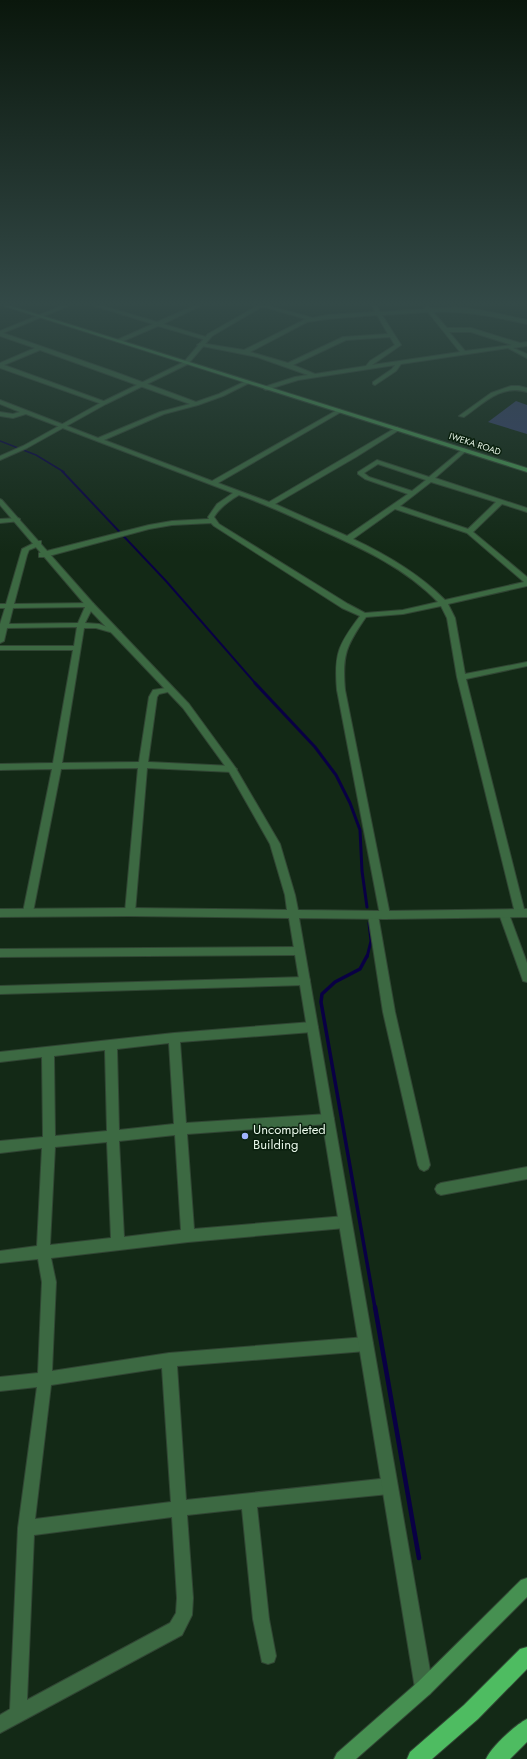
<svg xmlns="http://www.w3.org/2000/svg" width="527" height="1759" viewBox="0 0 527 1759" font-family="Jost,sans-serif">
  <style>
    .green { fill: #38416c }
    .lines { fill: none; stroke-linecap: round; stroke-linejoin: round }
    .stream-far4 { stroke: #090044; stroke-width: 1.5 }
    .stream-far3 { stroke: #090044; stroke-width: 2 }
    .stream-far2 { stroke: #090044; stroke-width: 3 }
    .stream-far1 { stroke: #090044; stroke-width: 3.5 }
    .stream { stroke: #090044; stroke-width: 4.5 }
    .minor-casing { stroke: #314634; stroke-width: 2 }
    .tertiary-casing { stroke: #314634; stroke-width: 2 }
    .secondary-casing { stroke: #314634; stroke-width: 2 }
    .trunk-casing { stroke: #314634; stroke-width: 2 }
    .minor { fill: #3c6942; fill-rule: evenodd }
    .tertiary { fill: #3c6942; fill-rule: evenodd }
    .secondary { fill: #469051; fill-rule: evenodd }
    .trunk { fill: #4ebc61; fill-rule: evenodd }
    .poi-dot { fill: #a1b3fd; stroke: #091f0d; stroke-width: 1.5 }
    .labels { text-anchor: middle; stroke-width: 3; stroke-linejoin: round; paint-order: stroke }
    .far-street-label { font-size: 9px; fill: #e8f6e9; stroke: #091f0d }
    .near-poi-label { font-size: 13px; fill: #e8f6e9; stroke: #091f0d; text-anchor: start }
  </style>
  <rect width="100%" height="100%" fill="#132916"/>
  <path class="green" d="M516,401L527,405V434L488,422Z"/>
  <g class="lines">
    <path class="stream-far4" d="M0,441L36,455L64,472"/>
    <path class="stream-far3" d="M62,471L166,581L256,684"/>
    <g class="stream-far2">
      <path d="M255,683L315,747L336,775L350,803L360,830L362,871L367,907"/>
      <path d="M367,957L371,941L369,923"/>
    </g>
    <path class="stream-far1" d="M367,956L360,969L335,982L322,994L321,1002L375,1308"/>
    <path class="stream" d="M375,1307L419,1558"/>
    <defs>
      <g id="minor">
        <path d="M61,306H68L3,333L115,372L196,402L219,394L246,381L251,382L223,396L198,405L164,414L104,440L212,481L339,409L342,411L341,412L218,483L269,502L397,427L400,429L399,430L356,457L275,504L347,536L408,494L365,479L358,474V472L377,460L429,477L464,448L467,450L466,451L435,478L527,508V512L502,504L473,532L527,577V586L448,604L455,618L465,674L527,662V666L466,679L525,913L524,916H516L515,913L457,677L447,618L441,606L403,614L366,617C346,646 342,655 345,690L390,915L389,918H381L380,915L337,690C334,654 338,645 360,616L342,608L214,526L211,523L172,525L149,529L45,557H39V553L149,525L172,521L209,519L208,517L217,504L233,493L26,414L13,418L0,416V412L13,414L20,412L0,404V400L98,438L160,412L190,404L40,350L4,365L106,402V404H102L0,368V363L35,348L0,336V331ZM378,464L426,480L412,491L369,477L364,473ZM431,482L496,502L468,529L400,506ZM239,495C268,505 295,518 323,531C365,550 405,568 438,602L403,610L365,613L348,604L219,524L214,517C220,507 229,501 239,495ZM395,509L467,533L524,582L445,600C418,573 387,555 353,539Z"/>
        <path d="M95,306H103L157,322L194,306H200L163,324L209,338L206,340L158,326L121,342H117V340L153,324Z"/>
        <path d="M261,306H269L313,318L327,315L375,312L372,306H377L380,312L425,309L424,308L427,306C435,311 445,307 454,307C478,308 503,315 527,320V324C495,317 465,310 433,312L447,328H471L520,343L527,342V346L513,348L527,354V358L508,348L401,364L396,371L375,385L373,384V382L392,369L395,365L298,380L266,390L264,389V387L295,377L308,375L257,357L197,345L200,343L244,350L306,319ZM428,312L460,352L372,365L401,345L382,315ZM377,315L388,334L343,337L288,363L250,352L307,322L327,319ZM449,332H471L512,345L465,351ZM390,337L395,345L370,361L366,366L315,374L293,365L346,340Z"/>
        <path d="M511,386H519L527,388V392C501,384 484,403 464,417L459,416L491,393Z"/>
        <path d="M18,518L20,519V521L0,523V519Z"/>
        <path d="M38,541H41V545L29,550L27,555L14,604L93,603L94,605L85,623L99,624L121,632L117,634L96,628H84L62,763L139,762L149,697L153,690L172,687V691L159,694L157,697L148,762L232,766L237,769L232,772L147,768L135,912L134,915H126L125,912L138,768L61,769L33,912L32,915H24L23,912L52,769L0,770V764L53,763L73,650H0V646H74L77,627L7,628L4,641L0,643V624L5,608H0V604H6L22,549ZM85,607L78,623L9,624L13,608Z"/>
        <path d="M504,910L508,911L509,914L527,963V982L523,981L522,978L499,914L500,911Z"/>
        <path d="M373,911L377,912L378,915L395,1012L430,1165L428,1169L424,1171L420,1169L418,1165L383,1012L368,915L369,912Z"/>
        <path d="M299,947L303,948L304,951L303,954L299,955L0,957V949Z"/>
        <path d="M305,977L309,978L310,981L309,984L305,985L0,994V986Z"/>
        <path d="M312,1022L316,1024L318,1027L316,1030L312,1032L180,1042L186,1123L328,1114L332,1115L334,1119L332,1123L328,1124L187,1134L194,1229L345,1216L350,1218L351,1222L350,1226L345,1228L188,1242L51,1258L56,1282L52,1371L169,1353L366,1337L371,1339L373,1344L371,1349L366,1351L177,1366L186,1500L389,1478L394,1481L397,1486L394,1491L389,1494L257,1507L269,1619L276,1656L274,1662L268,1664L262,1662L253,1619L242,1509L187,1515L193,1598L192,1615L182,1635L0,1733V1715L10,1709L18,1528L37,1387L0,1391V1377L38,1373L42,1282L38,1259L0,1263V1251L37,1246L42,1148L0,1153V1141L43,1137L42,1057L0,1062V1052L174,1033ZM169,1043L174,1124L119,1130L117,1049ZM105,1050L107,1131L55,1136L54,1056ZM175,1135L181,1230L124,1237L119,1141ZM107,1142L111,1238L50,1245L55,1147ZM162,1368L171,1502L35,1519L51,1385ZM172,1517L177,1598L176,1613L170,1623L27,1700L34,1535Z"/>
        <path d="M527,1167V1179L441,1195L437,1193L435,1189L437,1185L441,1183Z"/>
      </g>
      <g id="tertiary">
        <path d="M257,306H263L212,336L188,364L106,404L27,448L0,460V456L23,446L102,402L184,362L208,334Z"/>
        <path d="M0,499L2,500L93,603L189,704L235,767L280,844L295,895L298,910L385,911L527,909V917L385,919L299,918L433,1688L430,1694L424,1697L418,1694L415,1688L289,918L130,916L0,917V909L130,908L287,910L285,895L270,844L228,770L183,708L87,607L0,505Z"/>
      </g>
      <g id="secondary">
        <path d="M4,306H11L527,468V472Z"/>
        <path d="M527,1578V1597L430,1694L356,1759H334L337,1753L418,1682L521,1580Z"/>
      </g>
      <g id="trunk">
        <path d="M527,1647V1669L478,1719L432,1759H407L410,1752L464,1705L520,1649Z"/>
        <path d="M527,1719V1742L510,1759H486C491,1747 515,1725 527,1719Z"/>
      </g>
    </defs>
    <use href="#minor" class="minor-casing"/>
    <use href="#tertiary" class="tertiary-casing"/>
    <use href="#secondary" class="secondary-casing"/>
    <use href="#trunk" class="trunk-casing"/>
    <use href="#minor" class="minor"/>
    <use href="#tertiary" class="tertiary"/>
    <use href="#secondary" class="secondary"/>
    <use href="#trunk" class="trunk"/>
  </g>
  <linearGradient id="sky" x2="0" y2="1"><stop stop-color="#0a170c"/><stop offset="0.55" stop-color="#334947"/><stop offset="1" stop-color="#334947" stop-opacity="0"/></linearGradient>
  <rect width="527" height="552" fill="url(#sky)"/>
  <circle class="poi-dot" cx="245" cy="1136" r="4"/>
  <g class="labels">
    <g class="far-street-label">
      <text transform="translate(475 444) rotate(18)" y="3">IWEKA ROAD</text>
    </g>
    <g class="near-poi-label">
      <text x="253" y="1134">Uncompleted<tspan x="253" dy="15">Building</tspan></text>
    </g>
  </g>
</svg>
